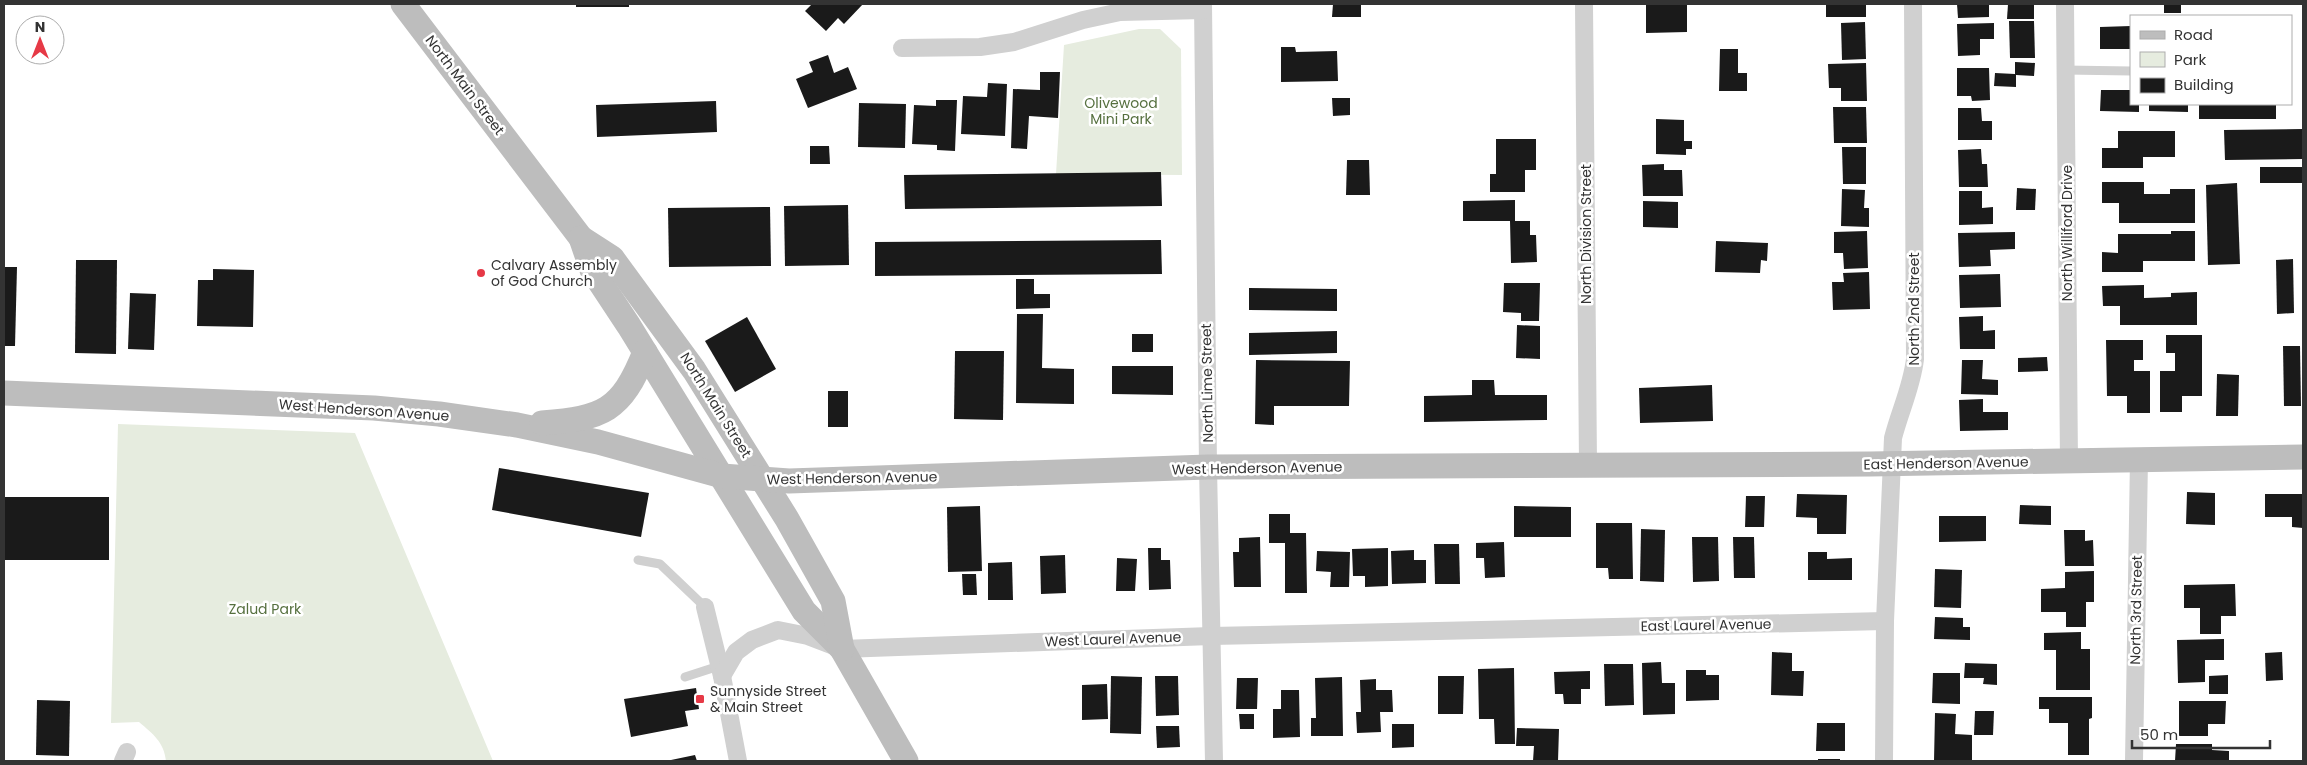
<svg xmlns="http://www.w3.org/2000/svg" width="2307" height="765" viewBox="0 0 2307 765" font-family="Poppins,sans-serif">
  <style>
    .green { fill: #e6ecdf }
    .building { fill: #1a1a1a }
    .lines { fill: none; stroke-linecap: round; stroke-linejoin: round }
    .lane { stroke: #d0d0d0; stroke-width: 9 }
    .street { stroke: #d0d0d0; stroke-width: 18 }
    .secondary { stroke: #bdbdbd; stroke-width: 25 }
    .poi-dot { fill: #e63946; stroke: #fff; stroke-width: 2 }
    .labels { text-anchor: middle; stroke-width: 5; stroke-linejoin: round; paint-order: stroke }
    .street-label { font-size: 14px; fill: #333; stroke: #fff }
    .park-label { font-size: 14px; fill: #56703f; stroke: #fff }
    .poi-label { font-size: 14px; fill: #333; stroke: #fff; text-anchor: start }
  </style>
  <rect width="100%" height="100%" fill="#fff"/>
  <g class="green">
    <path d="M1139,29H1160L1181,49L1182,175L1056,174L1064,45Z"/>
    <path d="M118,424L355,433L493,761H166C164,742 153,734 139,722L111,723Z"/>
  </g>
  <g class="building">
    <rect x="576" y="4" width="53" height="3"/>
    <path d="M812,4H863L844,24L838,18L826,31L805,11Z"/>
    <path d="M1333,4H1361V17H1332Z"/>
    <path d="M1646,4H1687V32L1646,33Z"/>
    <rect x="1826" y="4" width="40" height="13"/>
    <path d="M1957,4H1989V17L1958,18Z"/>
    <path d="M2008,4H2034V19H2007Z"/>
    <rect x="2164" y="4" width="17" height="9"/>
    <path d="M2009,21H2034L2035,58H2010Z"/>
    <path d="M1865,22L1866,59L1842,60L1841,23Z"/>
    <path d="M1994,23V39H1980V55L1958,56L1957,24Z"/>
    <path d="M2131,26V49H2100V27Z"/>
    <path d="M1281,47H1295L1296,52L1337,51L1338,81L1281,82Z"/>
    <path d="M1720,49H1738V73H1747V91H1719Z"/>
    <path d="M828,55L834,73L848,67L857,89L808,108L796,79L813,72L809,62Z"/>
    <path d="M2015,62L2035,63L2034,76L2016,75V87L1994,86L1995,73L2015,74Z"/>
    <path d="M1866,63L1867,101H1841V88H1829L1828,64Z"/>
    <path d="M1957,68H1989L1990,100L1972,101L1971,96H1957Z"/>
    <path d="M1040,72H1060L1058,118L1029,116L1027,149L1011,148L1013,89L1040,90Z"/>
    <path d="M988,83L1007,84L1005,136L961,134L963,96L987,97Z"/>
    <path d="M2101,90H2131V104H2139V112L2100,111Z"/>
    <path d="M1332,98H1350V115L1333,116Z"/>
    <path d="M936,100H957L955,151L937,150V145L912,144L914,105L936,106Z"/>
    <path d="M716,101L717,132L597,137L596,105Z"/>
    <path d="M859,103L906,104L905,148L858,147Z"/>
    <path d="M2149,104H2188V112L2149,111Z"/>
    <rect x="2199" y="104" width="77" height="15"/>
    <path d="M1833,107H1866L1867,143H1834Z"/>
    <path d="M1958,108H1981L1982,121H1992V140H1958Z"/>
    <path d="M1656,119L1684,120V141H1692V149H1686V155L1656,154Z"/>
    <path d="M2303,129V159L2225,160L2224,130Z"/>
    <path d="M2118,131H2175V157H2143V168H2102V148H2118Z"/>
    <path d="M1496,139H1536V170H1525V192H1490V174H1496Z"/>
    <path d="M810,146H829L830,164H810Z"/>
    <path d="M1842,147H1866V184H1843Z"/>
    <path d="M1981,149L1982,164H1987L1988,187H1959L1958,150Z"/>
    <path d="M1347,160H1369L1370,195H1346Z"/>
    <path d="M1664,164V170H1682L1683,196H1643L1642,165Z"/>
    <rect x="2260" y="167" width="43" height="16"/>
    <path d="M1161,172L1162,206L905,209L904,175Z"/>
    <path d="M2102,182H2144V194H2170V189H2195V223H2119V203H2102Z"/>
    <path d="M2237,183L2240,264L2208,265L2206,185Z"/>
    <path d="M2017,188L2036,189L2035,210H2016Z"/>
    <path d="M1842,189L1865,190L1864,208H1869V227L1841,226Z"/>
    <path d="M1959,191H1982V208L1993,207V224L1959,225Z"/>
    <path d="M1515,200V221H1463V201Z"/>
    <path d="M1643,201L1678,202V228L1643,227Z"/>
    <path d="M848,205L849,265L785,266L784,206Z"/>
    <path d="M770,207L771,266L669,267L668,208Z"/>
    <path d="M1510,221H1530V235H1536L1537,262L1511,263Z"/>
    <path d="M1867,231L1868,268L1844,269L1843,253H1834V232Z"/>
    <path d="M2171,231H2195V261H2143V272H2102V252L2118,253V234H2171Z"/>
    <path d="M2015,232V249L1990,250L1991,266L1959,267L1958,233Z"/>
    <path d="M1161,240L1162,274L875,276V242Z"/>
    <path d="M1716,241L1768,243L1767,261L1761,260L1760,273L1715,272Z"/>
    <path d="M2293,259L2294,313L2277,314L2276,260Z"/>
    <path d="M76,260H117L116,354L75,353Z"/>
    <path d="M4,267H17L15,346H4Z"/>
    <path d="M213,269L254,270L253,327L197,326L198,280H213Z"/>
    <path d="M1869,272L1870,309L1833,310L1832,282H1844L1843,273Z"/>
    <path d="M2000,274L2001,307L1960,308L1959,275Z"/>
    <path d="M1016,279H1034V294H1050V308L1016,309Z"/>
    <path d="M1504,283H1540L1539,321H1521V313L1503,312Z"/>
    <path d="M2144,285V298L2171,297V293L2197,292V325H2120V306H2103L2102,286Z"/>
    <path d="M1249,288L1337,289V311L1249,310Z"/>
    <path d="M130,293L156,294L154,350L128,349Z"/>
    <path d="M1017,314H1043L1042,368L1074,369V404L1016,403Z"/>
    <path d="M1983,316V331L1995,330V349H1960L1959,317Z"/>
    <path d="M747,317L776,369L735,392L705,341Z"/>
    <path d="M1517,325L1540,326V359L1516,358Z"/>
    <path d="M1337,331V353L1249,355V333Z"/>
    <rect x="1132" y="334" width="21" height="18"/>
    <path d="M2166,335H2202V396H2182V412H2160V371H2175V353H2166Z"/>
    <path d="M2106,340H2143V360H2134V371H2150V413H2127V396H2107Z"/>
    <path d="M2283,346H2300L2301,406H2284Z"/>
    <path d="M955,351H1004L1003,420L954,419Z"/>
    <path d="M2047,357L2048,371L2018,372V358Z"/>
    <path d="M1256,360L1350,361L1349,406H1274V425L1255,424Z"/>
    <path d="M1962,360H1983L1982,379L1998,380V395L1961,394Z"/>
    <path d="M1112,366H1173V395L1112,394Z"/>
    <path d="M2217,374L2239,375L2238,416H2216Z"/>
    <path d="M1472,380H1494L1495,395H1547V420L1424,422V396L1472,395Z"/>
    <path d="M1712,385L1713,421L1640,423L1639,388Z"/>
    <rect x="828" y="391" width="20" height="36"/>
    <path d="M1983,399V412H2008V430L1960,431L1959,400Z"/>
    <path d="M499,468L649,493L641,537L492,510Z"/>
    <path d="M2187,492L2215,493V525L2186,524Z"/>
    <path d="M1797,494L1847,495L1846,534H1817V518L1796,517Z"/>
    <path d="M2265,494H2303V528L2292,527V517H2265Z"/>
    <path d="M1746,496H1765L1764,527H1745Z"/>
    <path d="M4,497H109V560H5Z"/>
    <path d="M2020,505L2051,506V525L2019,524Z"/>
    <path d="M980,506L982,571L948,572L947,507Z"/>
    <path d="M1514,506L1571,507V537H1514Z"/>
    <path d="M1269,514H1290V533H1306L1307,593H1285V543H1269Z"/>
    <path d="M1939,516H1986V541L1939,542Z"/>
    <path d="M1596,523H1632L1633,579H1609L1608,568H1596Z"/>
    <path d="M1641,529L1665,530L1664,582L1640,581Z"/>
    <path d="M2064,530H2085V541L2093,540L2094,566H2065Z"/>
    <path d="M1260,537L1261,587H1234L1233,552H1239V538Z"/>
    <path d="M1692,537H1718L1719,581L1693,582Z"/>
    <path d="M1733,537H1754L1755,578H1734Z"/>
    <path d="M1504,542L1505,577L1485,578L1484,558H1476V543Z"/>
    <path d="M1434,544H1459L1460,584H1435Z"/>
    <path d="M1148,548H1161V560H1170L1171,589L1149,590Z"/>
    <path d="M1388,548V586L1365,587V576H1353L1352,549Z"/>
    <path d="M1414,550V560H1426V583L1392,584L1391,551Z"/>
    <path d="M1317,551L1350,552L1349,587H1330L1331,572L1316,571Z"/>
    <path d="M1808,552H1827V559L1852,558V580H1808Z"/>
    <path d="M1065,555L1066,593L1041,594L1040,556Z"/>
    <path d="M1117,558L1137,559L1135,591H1116Z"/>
    <path d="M1012,562L1013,600H988V563Z"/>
    <path d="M1935,569L1962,570L1961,608L1934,607Z"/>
    <path d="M2094,571V602H2086V627H2066V612H2041V589L2065,588V572Z"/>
    <path d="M962,574H976L977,595H963Z"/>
    <path d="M2235,584L2236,616H2221V634H2200V608H2184V585Z"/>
    <path d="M1935,617L1963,618V627H1970V640L1934,639Z"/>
    <path d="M2081,632V649H2090V690H2056V650H2044V633Z"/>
    <path d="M2224,639V660H2205V682L2178,683L2177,640Z"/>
    <path d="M1772,652L1792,653V671H1804L1803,696L1771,695Z"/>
    <path d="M2282,652L2283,680L2266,681L2265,653Z"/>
    <path d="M1661,662L1662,683H1675V714L1643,715L1642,663Z"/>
    <path d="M1965,663L1997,664V685L1983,684L1984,678H1964Z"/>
    <path d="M1604,664H1633L1634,705L1605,706Z"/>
    <path d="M1514,668L1515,744H1495L1494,719H1479L1478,669Z"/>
    <path d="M1686,670H1706V675H1719V700L1686,701Z"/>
    <path d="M1590,671V689H1581V704H1564L1563,694H1555L1554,672Z"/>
    <path d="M1933,673H1960V704L1932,703Z"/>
    <path d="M2228,675V694H2209V676Z"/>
    <path d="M1111,676L1142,677L1141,734L1110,733Z"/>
    <path d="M1155,676H1178L1179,715L1156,716Z"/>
    <path d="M1438,676H1464L1463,714H1438Z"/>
    <path d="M1342,677L1343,736H1311V718H1316L1315,678Z"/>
    <path d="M1237,678H1258L1257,709H1236Z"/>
    <path d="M1376,679V690H1392L1393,712H1380L1381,732L1357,733L1356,712H1361L1360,680Z"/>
    <path d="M1107,684L1108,719L1082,720V685Z"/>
    <path d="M696,688L699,709L685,711L688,726L631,737L624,699Z"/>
    <path d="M1281,690H1299L1300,737L1273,738V709H1281Z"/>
    <path d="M2039,697H2092V718L2089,719V755H2068V723H2049V709H2039Z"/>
    <path d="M37,700L70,701L69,756L36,755Z"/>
    <path d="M2179,701H2226L2225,724H2208V736H2179Z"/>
    <path d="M1975,711H1994L1993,735H1974Z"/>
    <path d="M1935,713L1956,714L1955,734L1972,735V761H1934Z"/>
    <path d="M1239,714H1254V729H1240Z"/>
    <path d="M1817,723H1845V751H1816Z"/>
    <path d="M1392,724H1414V747L1392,748Z"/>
    <path d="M1156,726H1179L1180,747L1157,748Z"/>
    <path d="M1517,728L1559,729L1558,761H1533L1534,746H1516Z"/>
    <path d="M2176,744H2212V750L2229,751V761H2175Z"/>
    <path d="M695,755L697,761H671V760Z"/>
    <rect x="1818" y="759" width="22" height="2"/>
  </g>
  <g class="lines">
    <g class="lane">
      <path d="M2065,70L2131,71"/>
      <path d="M638,560L660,564L705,607"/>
      <path d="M685,677L719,666"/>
    </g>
    <g class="street">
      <path d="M1203,4L1208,467L1214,761"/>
      <path d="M1584,4L1588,465"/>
      <path d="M2065,4L2069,463"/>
      <path d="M902,48L980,47L1014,42L1083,20L1120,12L1203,10"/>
      <path d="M705,607L722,676L738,761"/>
      <path d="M722,676L736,652L752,640L778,630L808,636L842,649L1211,636L1885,621"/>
      <path d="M123,761L127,752"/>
      <path d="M1884,761L1885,621L1893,438C1900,411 1912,386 1915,359L1913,4"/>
      <path d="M2134,761L2139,459"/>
    </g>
    <g class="secondary">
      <path d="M403,4L581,238L592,270L629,326L804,611L842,649L906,761"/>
      <path d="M581,238L612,258L694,370L787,519L833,601L842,649"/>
      <path d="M4,393L374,408L439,414L517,425L598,442L722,476L789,481L1208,467L1870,464L2303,457"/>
      <path d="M542,423C603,418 621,412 645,352"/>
    </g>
  </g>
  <g class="poi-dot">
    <circle cx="481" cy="273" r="5"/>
    <rect x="695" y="694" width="10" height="10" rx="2.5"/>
  </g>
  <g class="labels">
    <g class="street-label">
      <text transform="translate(465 85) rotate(53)" y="5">North Main Street</text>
      <text transform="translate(2067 233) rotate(-90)" y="5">North Williford Drive</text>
      <text transform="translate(1586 234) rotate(-90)" y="5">North Division Street</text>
      <text transform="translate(1914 309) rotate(-90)" y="5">North 2nd Street</text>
      <text transform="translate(1207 383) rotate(-91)" y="5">North Lime Street</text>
      <text transform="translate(716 405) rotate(58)" y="5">North Main Street</text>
      <text transform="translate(364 410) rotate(4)" y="5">West Henderson Avenue</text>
      <text transform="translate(1946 463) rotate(-1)" y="5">East Henderson Avenue</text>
      <text transform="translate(1257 468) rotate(-1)" y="5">West Henderson Avenue</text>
      <text transform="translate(852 478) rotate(-1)" y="5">West Henderson Avenue</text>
      <text transform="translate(2136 610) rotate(-89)" y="5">North 3rd Street</text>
      <text transform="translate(1706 625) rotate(-1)" y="5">East Laurel Avenue</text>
      <text transform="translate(1113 639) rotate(-2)" y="5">West Laurel Avenue</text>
    </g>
    <g class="park-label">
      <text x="1121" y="108">Olivewood<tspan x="1121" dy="16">Mini Park</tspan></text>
      <text x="265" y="614">Zalud Park</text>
    </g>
    <g class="poi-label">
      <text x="491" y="270">Calvary Assembly<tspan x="491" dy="16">of God Church</tspan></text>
      <text x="710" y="696">Sunnyside Street<tspan x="710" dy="16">&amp; Main Street</tspan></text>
    </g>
  </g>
  <rect width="2307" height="765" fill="none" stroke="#333333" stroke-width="10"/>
  <rect x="2130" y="15" width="162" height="90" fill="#ffffff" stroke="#adadad"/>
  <rect x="2140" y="31" width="25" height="8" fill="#bdbdbd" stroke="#adadad"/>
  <text x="2174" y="40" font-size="15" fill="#333333">Road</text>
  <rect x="2140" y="52" width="25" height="15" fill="#e6ecdf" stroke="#adadad"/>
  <text x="2174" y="65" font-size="15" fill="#333333">Park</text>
  <rect x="2140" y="78" width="25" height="15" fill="#1a1a1a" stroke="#adadad"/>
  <text x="2174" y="90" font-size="15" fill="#333333">Building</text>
  <g transform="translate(40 40)"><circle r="24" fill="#ffffff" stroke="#adadad"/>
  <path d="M0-4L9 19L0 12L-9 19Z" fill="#e63946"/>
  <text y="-8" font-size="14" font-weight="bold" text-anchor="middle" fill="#333333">N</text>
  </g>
  <path d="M2132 740v8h138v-8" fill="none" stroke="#333333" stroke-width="2.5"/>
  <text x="2140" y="740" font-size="15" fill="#333333" stroke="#ffffff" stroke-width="4" paint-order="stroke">50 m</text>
</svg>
